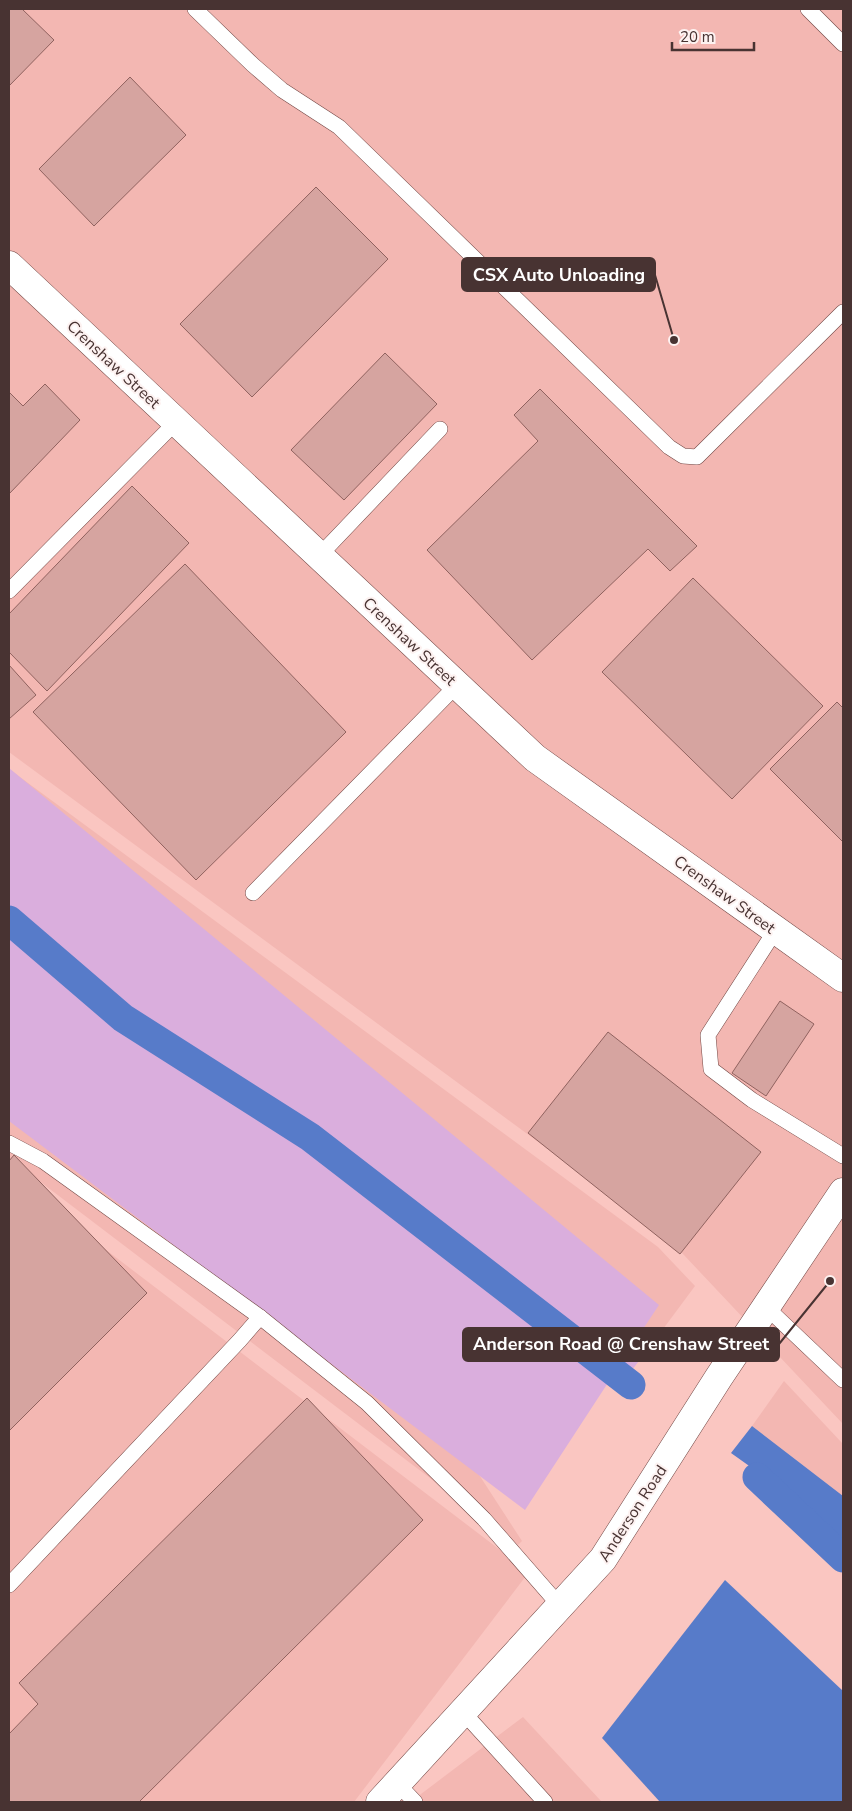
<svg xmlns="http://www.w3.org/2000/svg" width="852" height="1811" viewBox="0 0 852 1811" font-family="'Nunito Sans',sans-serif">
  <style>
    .built { fill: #f3b7b2 }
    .green { fill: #daaedd }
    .water { fill: #577bc9 }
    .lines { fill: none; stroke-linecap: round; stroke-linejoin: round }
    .canal { stroke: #577bc9; stroke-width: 29 }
    .building { fill: #d6a4a0; stroke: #90625f }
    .lane-casing { stroke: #724744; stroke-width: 16 }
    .street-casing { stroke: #724744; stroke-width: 29 }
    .secondary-casing { stroke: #724744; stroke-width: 29 }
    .lane { stroke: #fff; stroke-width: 15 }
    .street { stroke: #fff; stroke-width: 28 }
    .secondary { stroke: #fff; stroke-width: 28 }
    .labels { text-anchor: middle; stroke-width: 4; stroke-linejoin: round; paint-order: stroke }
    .street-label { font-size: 16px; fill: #483332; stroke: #fdf2f1 }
    .leader { fill: none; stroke: #483332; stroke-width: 2 }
    .callout-dot { fill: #483332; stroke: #fdf2f1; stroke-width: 2 }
    .callout { fill: #483332; stroke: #483332; stroke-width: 2 }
    .callout-label { font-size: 18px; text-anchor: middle; font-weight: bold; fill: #fff }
  </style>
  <rect width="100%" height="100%" fill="#fac6c1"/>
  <g class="built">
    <path d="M9,9H843V1424L667,1237L9,752Z"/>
    <path d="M9,769L658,1247L695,1286L649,1348L297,1084Z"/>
    <path d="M9,1052L426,1393L522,1541L518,1545L9,1158Z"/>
    <path d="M9,1176L529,1572L354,1802H9Z"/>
    <path d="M784,1381L843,1444V1496L752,1426Z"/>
    <path d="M523,1717L602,1802H413L421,1794Z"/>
  </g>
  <path class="green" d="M9,768L659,1305L637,1338L649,1348L625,1379L615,1372L525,1510L9,1121Z"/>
  <g class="water">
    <path d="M752,1426L843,1496V1564L793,1497L731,1453Z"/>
    <path d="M725,1580L843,1691V1802H660L602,1738Z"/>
  </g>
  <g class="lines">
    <g class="canal">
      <path d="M9,920L123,1018L310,1137L631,1385"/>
      <path d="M757,1477L843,1558"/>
    </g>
  </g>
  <g class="building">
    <path d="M9,9H22L54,40L9,86Z"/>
    <path d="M130,77L186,135L94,226L39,169Z"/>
    <path d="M316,187L388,259L252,397L180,324Z"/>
    <path d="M385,353L437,404L344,500L291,450Z"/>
    <path d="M45,384L80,420L9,494V392L23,406Z"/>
    <path d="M540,389L697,546L670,571L648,549L532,660L427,550L538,441L514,415Z"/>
    <path d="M132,486L189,543L47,691L9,652V614Z"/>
    <path d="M185,564L346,732L196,880L33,712Z"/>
    <path d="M693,578L823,706L732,799L602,672Z"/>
    <path d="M9,665L36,695L9,719Z"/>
    <path d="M837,702L843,708V842L770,769Z"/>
    <path d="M780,1001L814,1024L766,1096L732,1073Z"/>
    <path d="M608,1032L761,1152L680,1254L528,1133Z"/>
    <path d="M14,1155L147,1293L9,1431V1161Z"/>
    <path d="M307,1398L423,1520L139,1802H9V1734L38,1704L19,1683Z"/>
  </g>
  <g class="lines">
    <defs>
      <g id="lane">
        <path d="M195,9L253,65L282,90L339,127L669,447L683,456L697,457L843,312"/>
        <path d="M808,9L843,44"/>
        <path d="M319,556L440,429"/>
        <path d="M9,591L176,422"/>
        <path d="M253,893L457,685"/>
        <path d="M775,931L708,1035L711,1069L752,1100L843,1156"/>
        <path d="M9,1143L43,1161L260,1317L367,1403L484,1519L560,1606"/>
        <path d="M766,1307L843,1380"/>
        <path d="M9,1585L240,1340L260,1317"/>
        <path d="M463,1712L545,1802"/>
        <path d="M397,1783L415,1802"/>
      </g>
      <path id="street" d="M9,265L535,758L843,978"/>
      <path id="secondary" d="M380,1802L603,1559L719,1377L843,1192"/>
    </defs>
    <use href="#lane" class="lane-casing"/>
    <use href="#street" class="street-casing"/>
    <use href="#secondary" class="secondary-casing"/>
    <use href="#lane" class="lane"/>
    <use href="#street" class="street"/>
    <use href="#secondary" class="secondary"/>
  </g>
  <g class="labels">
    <g class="street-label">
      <text transform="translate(114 364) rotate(43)" y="6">Crenshaw Street</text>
      <text transform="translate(410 641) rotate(43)" y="6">Crenshaw Street</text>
      <text transform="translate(725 894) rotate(36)" y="6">Crenshaw Street</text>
      <text transform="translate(632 1513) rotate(-57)" y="6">Anderson Road</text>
    </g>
  </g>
  <path class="leader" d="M674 340L655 275M830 1281L779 1344"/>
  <g class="callout-dot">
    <circle cx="674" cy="340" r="5"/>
    <circle cx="830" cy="1281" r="5"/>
  </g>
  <g class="callout">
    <rect x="462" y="258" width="193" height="33" rx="5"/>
    <rect x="463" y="1328" width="316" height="33" rx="5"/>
  </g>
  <g class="callout-label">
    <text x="559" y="281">CSX Auto Unloading</text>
    <text x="621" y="1350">Anderson Road @ Crenshaw Street</text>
  </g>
  <rect width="852" height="1811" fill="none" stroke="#483332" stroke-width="20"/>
  <path d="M672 42v8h82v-8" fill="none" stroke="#483332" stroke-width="2.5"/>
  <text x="680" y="42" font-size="15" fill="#483332" stroke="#fdf2f1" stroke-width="4" paint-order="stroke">20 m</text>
</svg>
